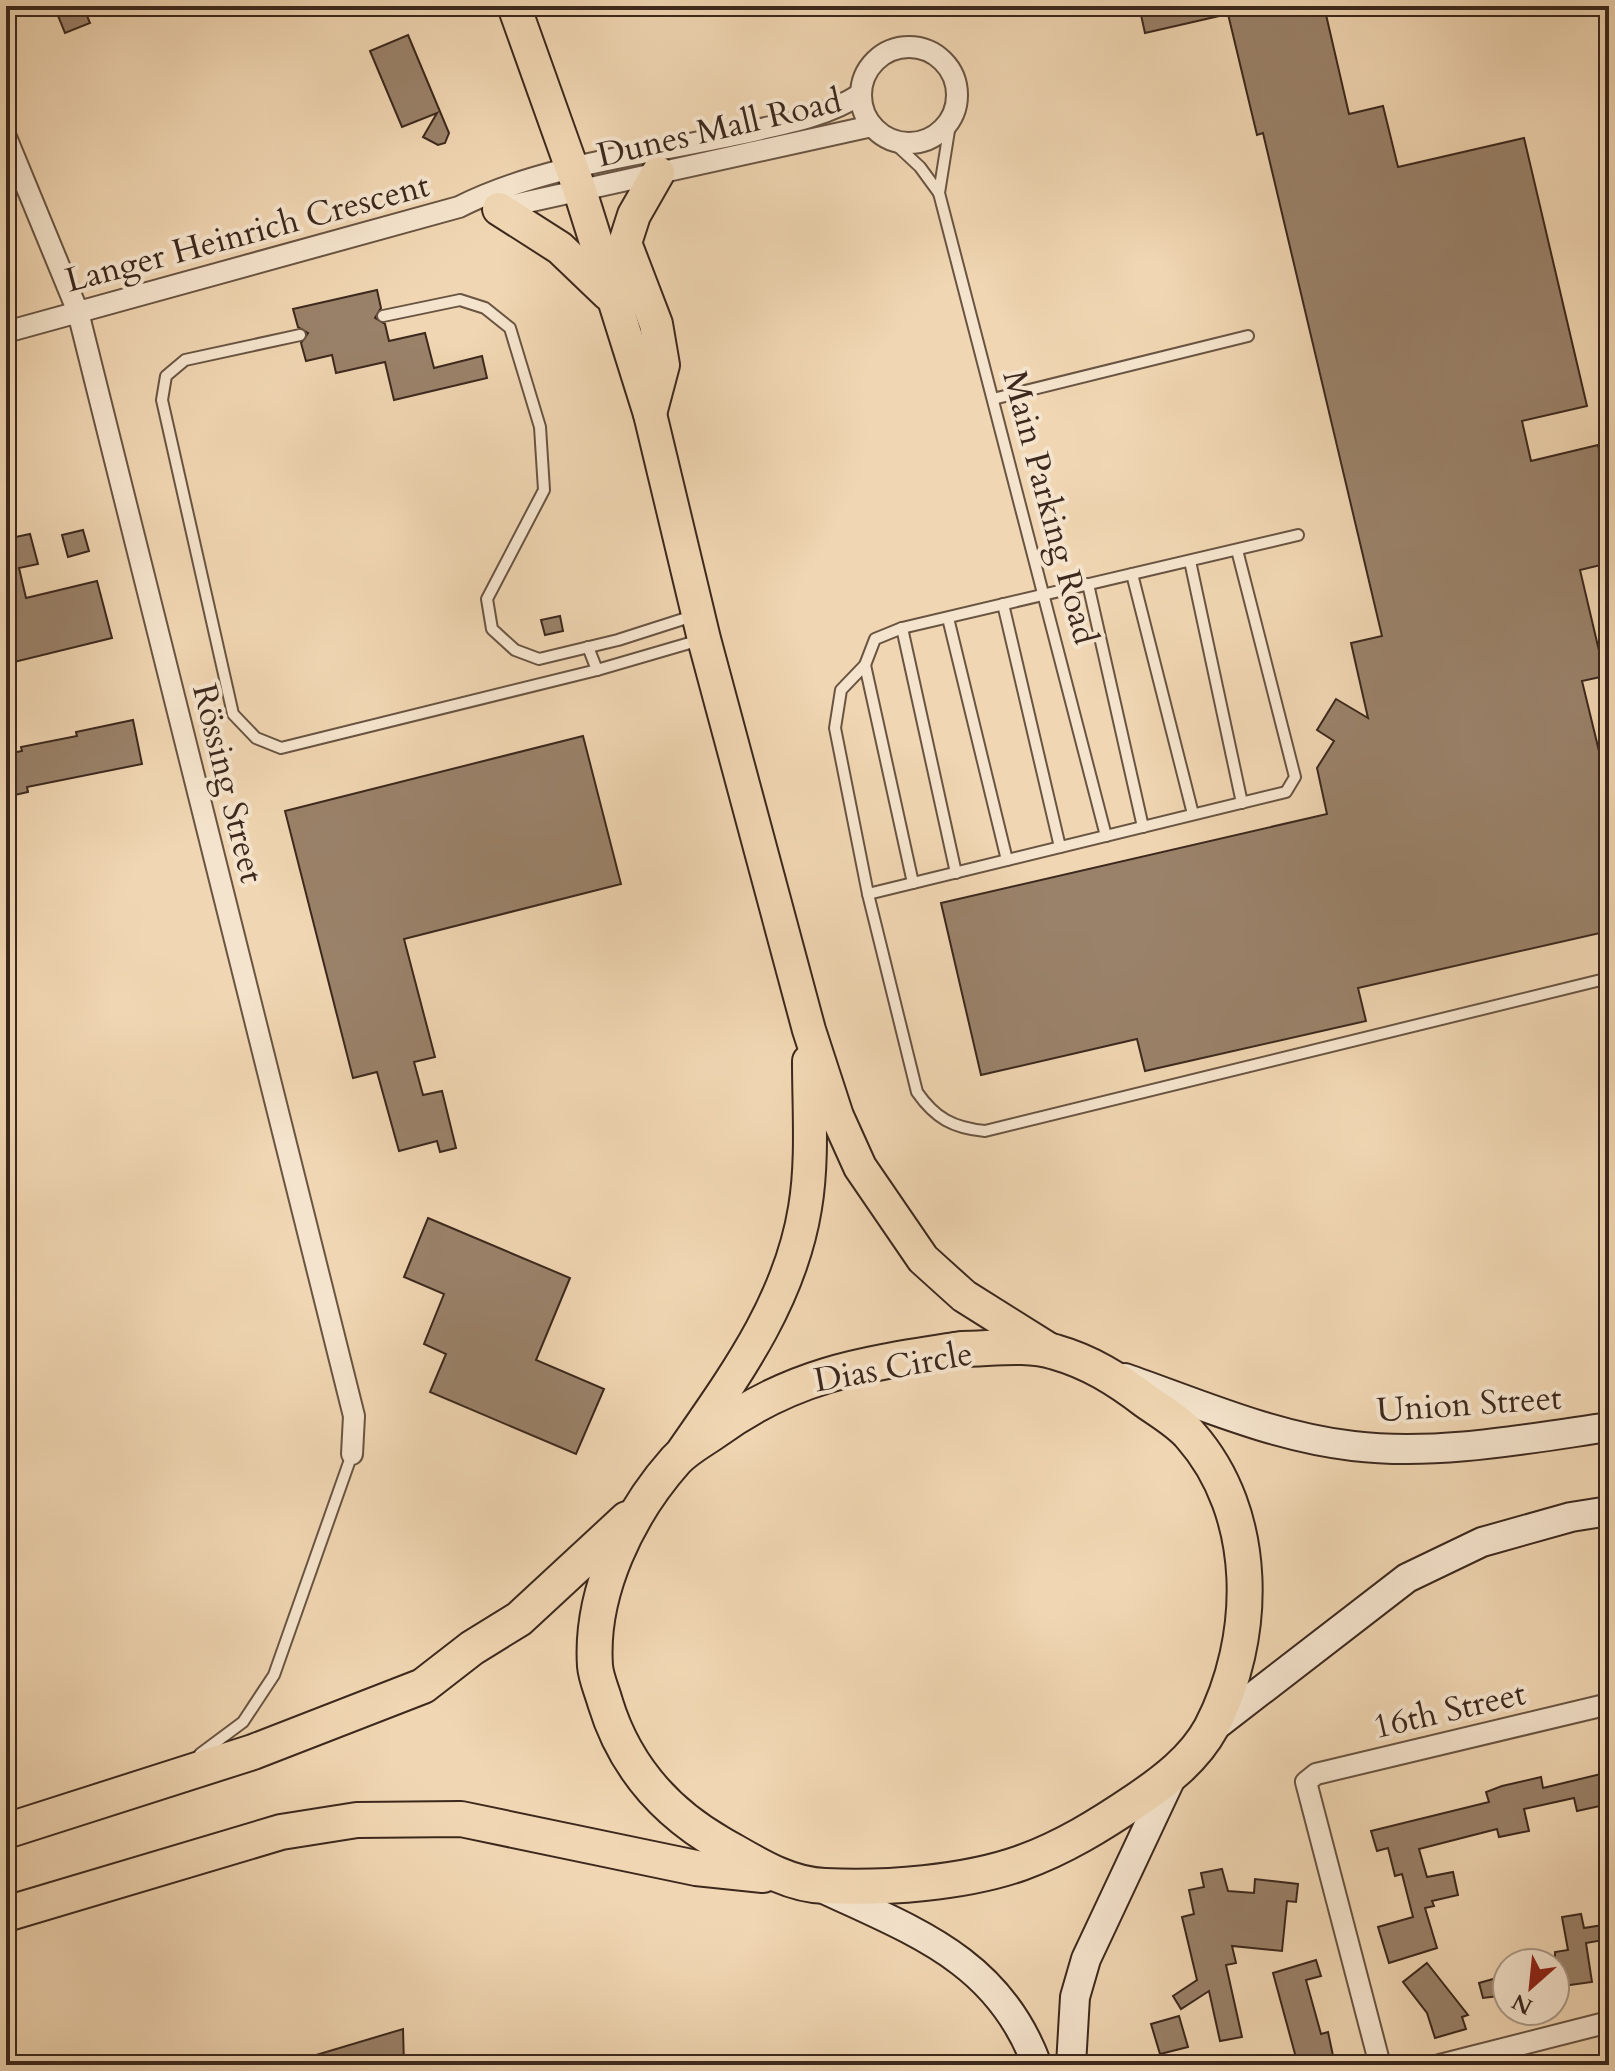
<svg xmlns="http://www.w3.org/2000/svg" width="1615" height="2071" viewBox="0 0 1615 2071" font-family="Cardo,serif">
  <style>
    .building { fill: #9a826a; stroke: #3c281d; stroke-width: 2 }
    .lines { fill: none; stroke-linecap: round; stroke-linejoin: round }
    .service-casing { stroke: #695442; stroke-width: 14 }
    .minor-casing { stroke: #695442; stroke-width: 24 }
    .secondary-casing { stroke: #3c281d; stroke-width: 32 }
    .primary-casing { stroke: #3c281d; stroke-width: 36 }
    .trunk-casing { stroke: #3c281d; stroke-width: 38 }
    .service { stroke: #f5e4cd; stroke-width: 10 }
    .minor { stroke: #f5e4cd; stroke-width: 20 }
    .secondary { stroke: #f5e4cd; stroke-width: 28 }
    .primary { stroke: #f0d6b2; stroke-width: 32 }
    .trunk { stroke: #f0d6b2; stroke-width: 34 }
    .labels { text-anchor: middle; stroke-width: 8; stroke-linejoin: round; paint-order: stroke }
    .street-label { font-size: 34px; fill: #3c281d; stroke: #f5e4cd }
  </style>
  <rect width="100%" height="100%" fill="#f0d6b2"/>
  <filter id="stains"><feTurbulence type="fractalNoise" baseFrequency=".0025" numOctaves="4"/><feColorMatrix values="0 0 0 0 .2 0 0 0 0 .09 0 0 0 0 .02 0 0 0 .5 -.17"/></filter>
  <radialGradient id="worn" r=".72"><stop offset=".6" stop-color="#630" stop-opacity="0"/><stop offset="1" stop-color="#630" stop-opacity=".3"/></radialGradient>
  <g class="building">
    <path d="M54,6H83L90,23L65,33Z"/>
    <path d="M1139,6H1324L1349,114L1383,106L1398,167L1524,138L1587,406L1522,421L1531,461L1598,445L1609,491V563L1580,570L1605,676L1582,681L1599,751L1609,749V931L1358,988L1366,1021L1145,1071L1137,1039L981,1075L941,903L1327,814L1317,768L1334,741L1317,730L1336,699L1368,718L1351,643L1382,636L1263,133L1257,135L1228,14L1145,33Z"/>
    <path d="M408,35L449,133L445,143L438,145L423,137L437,113L402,127L370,51Z"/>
    <path d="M377,290L381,308L375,318L385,324L389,341L425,333L434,368L482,356L487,378L394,400L385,362L336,373L332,355L306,361L301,343L308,333L298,327L293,309Z"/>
    <path d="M83,530L89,551L68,557L62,535Z"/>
    <path d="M30,534L38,564L19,568L26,598L97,581L112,638L6,664V539Z"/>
    <path d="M560,616L563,631L545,635L541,620Z"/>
    <path d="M133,720L142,764L27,787L28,792L6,797V754L22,751L21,747L77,736L76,732Z"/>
    <path d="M583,736L621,884L404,939L435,1057L414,1062L423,1095L442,1091L456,1148L440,1152L437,1141L399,1151L377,1072L353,1078L285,811Z"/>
    <path d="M428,1218L570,1278L536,1360L604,1389L576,1454L430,1392L446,1354L424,1344L444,1294L404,1277Z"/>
    <path d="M1609,1772V1804L1577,1811L1574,1798L1524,1809L1529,1831L1499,1837L1497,1829L1419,1849L1427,1877L1453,1872L1458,1895L1432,1901L1434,1906L1425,1908L1437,1948L1389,1963L1378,1927L1413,1917L1402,1874L1395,1876L1388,1848L1377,1851L1371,1831L1489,1802L1486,1792L1502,1786L1541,1777L1543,1788Z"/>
    <path d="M1222,1869L1228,1891L1254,1893L1255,1879L1298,1884L1296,1902L1287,1901L1282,1951L1232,1946L1236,1963L1226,1965L1242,2037L1220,2041L1209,1991L1181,2009L1173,1996L1197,1980L1182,1917L1194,1914L1189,1890L1204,1887L1201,1873Z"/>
    <path d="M1581,1914L1584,1928L1609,1924V1939L1586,1943L1592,1982L1555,1987V1952L1568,1950L1562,1917Z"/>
    <path d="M1316,1960L1321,1976L1306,1980L1321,2034L1328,2032L1335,2065H1298L1273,1973Z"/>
    <path d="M1427,1963L1468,2015L1462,2017L1466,2029L1435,2038L1427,2013L1403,1982Z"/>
    <path d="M1507,1975V1995L1483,1998L1479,1983Z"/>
    <path d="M1179,2016L1188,2047L1160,2054L1151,2024Z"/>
    <path d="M403,2029L404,2065H296V2061Z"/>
  </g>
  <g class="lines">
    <defs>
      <g id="service">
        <path d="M951,118L939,193L1106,836"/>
        <path d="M891,140L920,167L939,193"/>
        <path d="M383,316L460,300L485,308L510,328L540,427L544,490L487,599L492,629L515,650L539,659L618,640L696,615"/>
        <path d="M300,335L185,360L166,376L162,400L233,714L256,738L281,748L597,670L700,640"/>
        <path d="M993,399L1248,336"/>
        <path d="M1298,535L902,628L875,639L865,665L841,690L835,728L868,894L917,1092C935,1118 953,1128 985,1131L1609,978"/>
        <path d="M1190,561L1242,803"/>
        <path d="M1132,574L1193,814"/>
        <path d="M1088,584L1143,827"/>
        <path d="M1003,604L1060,847"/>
        <path d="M948,618L1007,860"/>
        <path d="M902,628L956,873"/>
        <path d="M588,647L597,670"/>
        <path d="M865,665L913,883"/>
        <path d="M868,894L1286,792L1295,777L1237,550"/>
        <path d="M200,1754L243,1722L274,1675L352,1454"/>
      </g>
      <g id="minor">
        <circle cx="909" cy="95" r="48"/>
        <path d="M6,137L78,312L354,1416L352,1454"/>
        <path d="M495,209L872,126"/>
        <path d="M6,332L459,207C542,165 648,154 739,134C782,124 823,118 861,94"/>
        <path d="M1380,2065L1306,1782L1316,1774L1609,1704"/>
        <path d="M1440,2065L1609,2022"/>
      </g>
      <g id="secondary">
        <path d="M1125,1378C1199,1404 1274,1437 1353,1446C1437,1456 1526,1439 1609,1427"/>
        <path d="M1210,1730L1407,1578L1482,1542L1571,1517L1609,1511"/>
        <path d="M824,1889C916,1932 999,1961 1037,2065"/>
        <path d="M1071,2065L1075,1997L1086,1959L1172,1776"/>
      </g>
      <g id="primary">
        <path d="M514,6L580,191L650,414L704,639L809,1030L837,1116L860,1167L923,1259L964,1296L1050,1350"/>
        <path d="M499,209L560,248L608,294"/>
        <path d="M650,414L663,365L656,324L625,243L634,215L658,173"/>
        <path d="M683,1451C735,1376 790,1301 805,1208C813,1161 809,1109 809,1061"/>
      </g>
      <g id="trunk">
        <path d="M961,1349C990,1349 1027,1343 1055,1352C1090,1362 1117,1379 1146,1401C1160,1411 1179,1422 1190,1435C1260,1514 1258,1638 1211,1728C1194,1759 1165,1781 1137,1800C1100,1825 1063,1848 1021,1863C965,1883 884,1889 825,1886C787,1885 753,1862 721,1844C665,1812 624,1765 605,1702C602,1691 596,1678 595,1666C590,1592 628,1514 676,1460C686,1449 701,1441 714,1432C794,1373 866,1364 961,1349Z"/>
        <path d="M6,1831L253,1752L423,1686L472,1648L519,1619L627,1519"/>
        <path d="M6,1914L281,1832L357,1820L461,1819L696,1868L763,1875"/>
      </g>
    </defs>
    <use href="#service" class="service-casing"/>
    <use href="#minor" class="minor-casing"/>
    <use href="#secondary" class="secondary-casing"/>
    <use href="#primary" class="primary-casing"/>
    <use href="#trunk" class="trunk-casing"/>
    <use href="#service" class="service"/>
    <use href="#minor" class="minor"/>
    <use href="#secondary" class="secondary"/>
    <use href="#primary" class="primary"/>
    <use href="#trunk" class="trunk"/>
  </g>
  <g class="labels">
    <g class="street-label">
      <text transform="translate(719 127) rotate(-13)" y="12">Dunes Mall Road</text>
      <text transform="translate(247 232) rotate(-15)" y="12">Langer Heinrich Crescent</text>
      <text transform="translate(1051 507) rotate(75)" y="12">Main Parking Road</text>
      <text transform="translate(229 783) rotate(76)" y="12">Rössing Street</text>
      <text transform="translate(893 1366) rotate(-10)" y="12">Dias Circle</text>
      <text transform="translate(1469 1403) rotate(-4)" y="12">Union Street</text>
      <text transform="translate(1449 1709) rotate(-13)" y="12">16th Street</text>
    </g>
  </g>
  <rect width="1615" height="2071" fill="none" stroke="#f0d6b2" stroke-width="32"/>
  <rect x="8" y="8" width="1599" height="2055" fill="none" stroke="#3c281d" stroke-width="4"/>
  <rect x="16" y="16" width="1583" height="2039" fill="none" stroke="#3c281d" stroke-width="2"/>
  <g transform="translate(1531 1987) rotate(207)"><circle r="38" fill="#f5e4cd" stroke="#ab9987" stroke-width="2"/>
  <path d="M0-6L14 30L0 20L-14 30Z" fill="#8f2418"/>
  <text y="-12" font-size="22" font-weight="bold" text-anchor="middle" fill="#3c281d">N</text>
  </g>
  <rect width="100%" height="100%" filter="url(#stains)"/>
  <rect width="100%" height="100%" fill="url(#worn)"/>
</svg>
